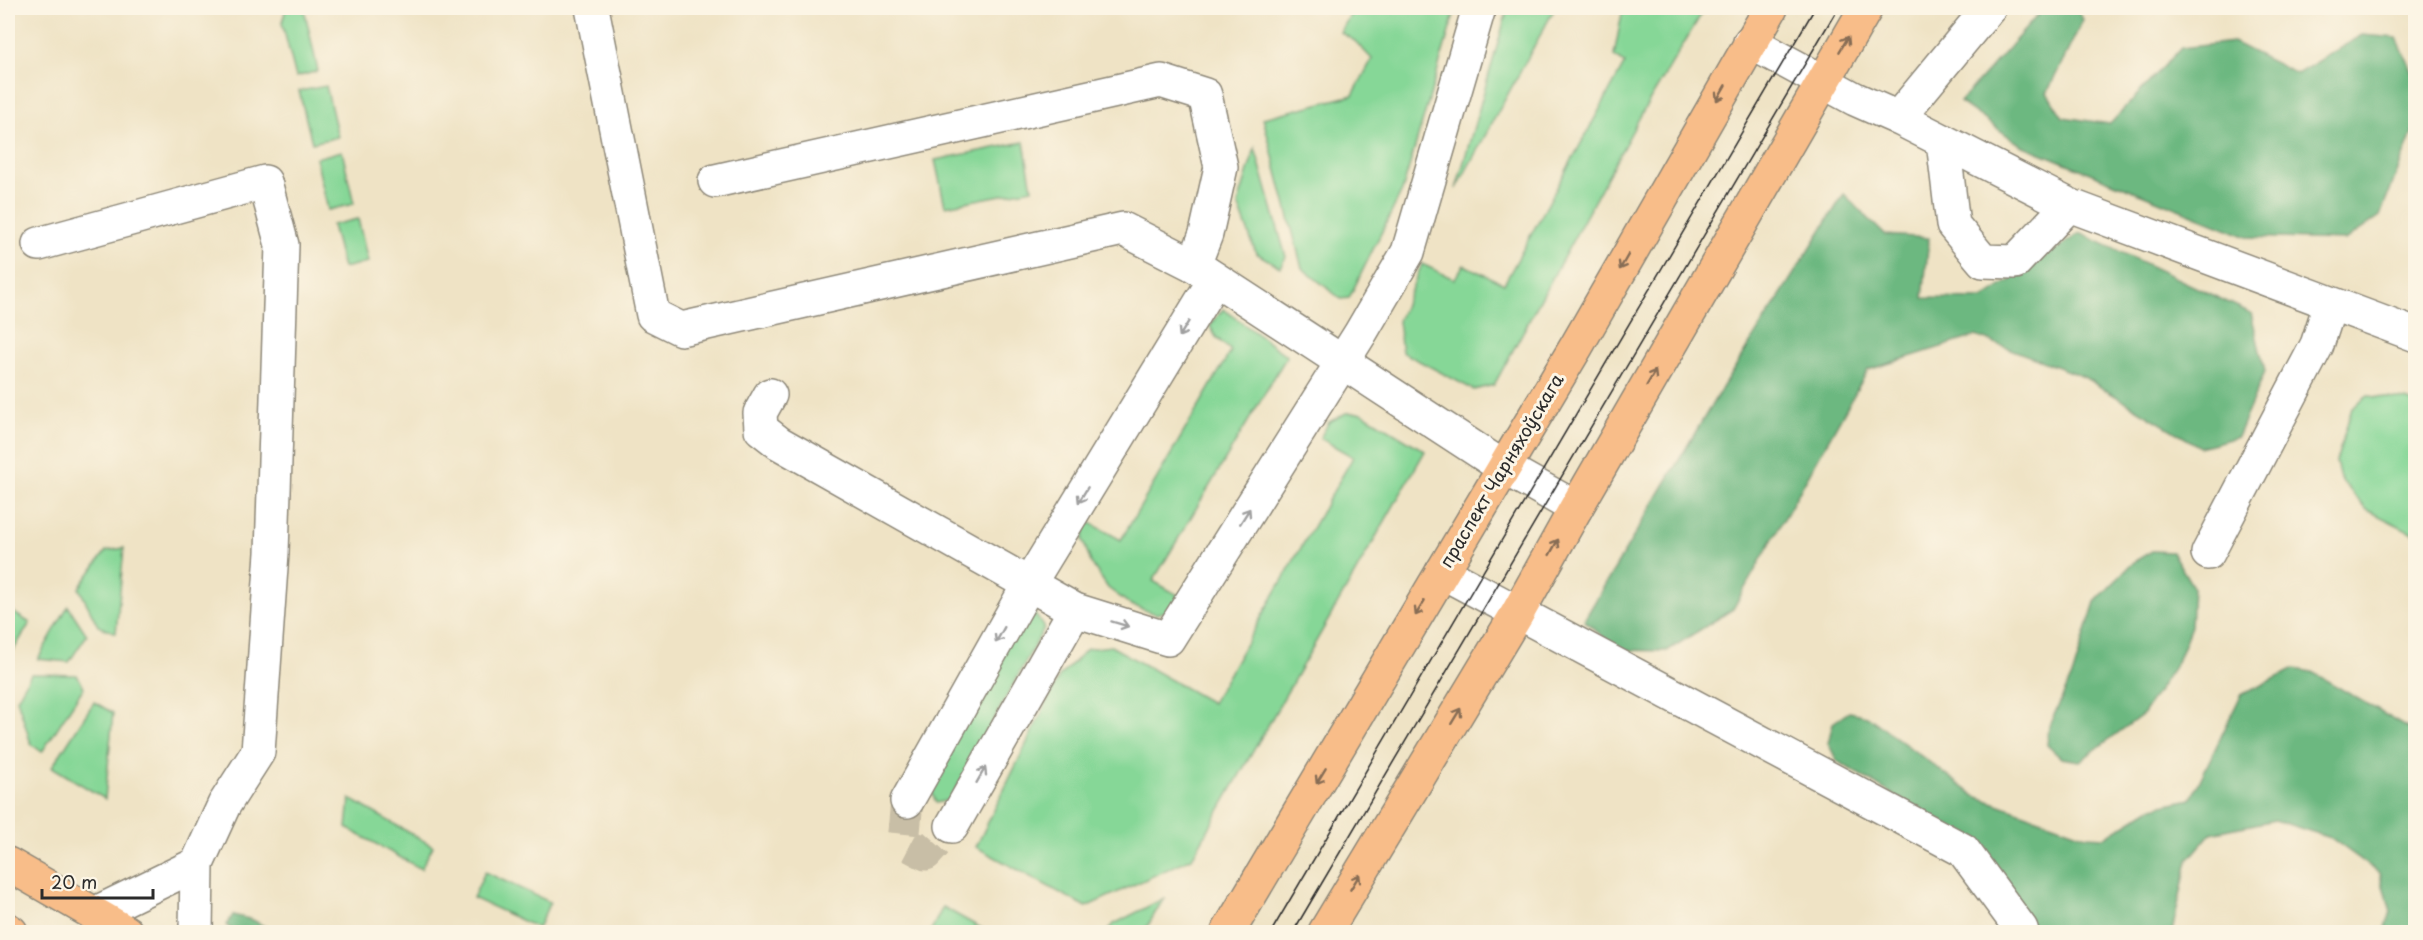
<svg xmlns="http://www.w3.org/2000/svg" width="2423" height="940" viewBox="0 0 2423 940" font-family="'Playpen Sans',sans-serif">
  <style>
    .green { fill: #86d797; stroke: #588161; stroke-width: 1.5 }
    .forest { fill: #6cb880; stroke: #4c7256; stroke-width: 1.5 }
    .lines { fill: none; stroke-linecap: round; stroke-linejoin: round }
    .minor-tunnel { stroke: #c8bea6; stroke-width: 33; stroke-dasharray: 33 16; stroke-linecap: butt }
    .minor-casing { stroke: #8d8778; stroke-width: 36 }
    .major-casing { stroke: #8d8778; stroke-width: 36 }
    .minor { stroke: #fff; stroke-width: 33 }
    .major { stroke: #f8bd89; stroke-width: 33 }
    .tram { stroke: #2b2b2b; stroke-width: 1.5 }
    .oneway { stroke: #876d55 }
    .oneway2 { stroke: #a0a0a0 }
    .labels { text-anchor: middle; stroke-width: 6; stroke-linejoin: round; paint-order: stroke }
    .street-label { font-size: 18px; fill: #2b2b2b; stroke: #fcf5e5 }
  </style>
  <rect width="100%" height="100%" fill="#fcf5e5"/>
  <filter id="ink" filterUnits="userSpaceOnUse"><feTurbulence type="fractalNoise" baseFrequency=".0167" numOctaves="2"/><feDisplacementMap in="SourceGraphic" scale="12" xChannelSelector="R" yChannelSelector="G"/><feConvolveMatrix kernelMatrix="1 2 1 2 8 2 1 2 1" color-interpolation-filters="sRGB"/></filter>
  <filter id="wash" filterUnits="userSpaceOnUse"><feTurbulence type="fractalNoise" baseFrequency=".008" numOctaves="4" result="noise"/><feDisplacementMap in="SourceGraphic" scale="24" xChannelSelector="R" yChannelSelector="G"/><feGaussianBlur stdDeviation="1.35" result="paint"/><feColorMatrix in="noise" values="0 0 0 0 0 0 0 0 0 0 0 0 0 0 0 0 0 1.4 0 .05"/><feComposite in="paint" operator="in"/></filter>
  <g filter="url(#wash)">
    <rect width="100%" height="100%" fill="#efe3c5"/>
    <g class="green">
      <path d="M286,8H304L318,71L296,77L282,23Z"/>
      <path d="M1352,8H1456L1402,191L1349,298L1341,299L1302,268L1263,118L1353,95L1372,59L1355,41L1340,32L1354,9Z"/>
      <path d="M1508,8H1555L1456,189Z"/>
      <path d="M1623,8H1705L1642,113L1494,385L1474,390L1402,352L1398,321L1422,264L1454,279L1464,265L1504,284L1625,63L1614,56Z"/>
      <path d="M326,86L338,137L312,143L299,91Z"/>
      <path d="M1024,142L1032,189L945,206L935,160Z"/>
      <path d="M1255,148L1286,257L1280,267L1256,253L1238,204Z"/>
      <path d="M342,151L354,204L328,210L316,158Z"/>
      <path d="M358,219L368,262L343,268L332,225Z"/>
      <path d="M1223,309L1287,356L1153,581L1183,598L1170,610L1156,614L1131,605L1108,588L1091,563L1083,540L1085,520L1121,540L1231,351L1216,337L1210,326Z"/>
      <path d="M2368,396L2406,400L2415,403V534L2367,510L2342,481L2336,462L2352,408Z"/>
      <path d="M1346,413H1362L1425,451L1192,858L1086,907L976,847L1059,677L1087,649L1111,646L1212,703L1353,457L1320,438L1329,422Z"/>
      <path d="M124,548L116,633L98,626L79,588L106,551Z"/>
      <path d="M68,606L87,635L69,662L38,659Z"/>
      <path d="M8,609L30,623L8,659Z"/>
      <path d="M1035,614L1044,628L950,800L936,803L930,787L1019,616Z"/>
      <path d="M31,674L77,675L84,687L42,752L31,744L17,699Z"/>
      <path d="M94,702L113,713L105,799L52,767Z"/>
      <path d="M350,799L433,846L421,869L347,828Z"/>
      <path d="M485,872L550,902L538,928L473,898Z"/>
      <path d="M1164,898L1144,932H1107L1112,925Z"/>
      <path d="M943,907L988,932H930Z"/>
    </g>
    <g class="forest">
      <path d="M2044,8H2078L2083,20L2047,93L2063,117L2110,124L2181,48L2233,42L2297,74L2362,35L2397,38L2415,77V126L2380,216L2346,240L2247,237L2021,145L1960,102Z"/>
      <path d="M1844,194L1885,235L1929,238L1923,298L1982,299L2080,233L2251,313L2265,372L2237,437L2200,447L2084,377L1976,336L1868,370L1733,609L1667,651L1618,650L1584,620L1717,396Z"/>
      <path d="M2152,551L2172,552L2193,587L2191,626L2177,662L2142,715L2080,761L2061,758L2047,745L2049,726L2073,674L2095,602L2135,561Z"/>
      <path d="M2294,669L2312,672L2415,732L2416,922L2413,932H2385L2391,911L2379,873L2331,838L2275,820L2211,833L2188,860L2172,932H2020L1957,833L1837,761L1828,743L1833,723L1849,712L1867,716L1975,796L2086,836L2105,837L2153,807L2191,799L2241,695Z"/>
      <path d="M233,915L253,920L274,932H235L226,925Z"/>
    </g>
  </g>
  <g filter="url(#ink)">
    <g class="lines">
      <path class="minor-tunnel" d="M907,801L903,842L926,854L952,826"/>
      <defs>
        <g id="minor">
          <path d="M592,8L653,315L681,329L1123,229L1194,265L1503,467L1576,508"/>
          <path d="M1750,42L1855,99L1898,118L2069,205L2416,335"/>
          <path d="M1898,118L1989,8"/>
          <path d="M1943,141L1953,225L1983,261L2015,262L2069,205"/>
          <path d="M715,181L1161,81L1205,95L1221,167L1206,234L1194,265"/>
          <path d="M39,244L265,182L282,245L272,553L258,752L224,805L197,864L196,932"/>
          <path d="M770,395L760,413L761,429L779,443L1075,610L1168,639L1360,334L1408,252L1479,8"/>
          <path d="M2208,553L2317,345L2330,305"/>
          <path d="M1442,572L1963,850L2021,929L2022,932"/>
          <path d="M907,801L1029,584L1215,279"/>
          <path d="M952,826L1075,610"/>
          <path d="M94,914L197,864"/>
        </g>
        <g id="major">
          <path d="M8,864L126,932"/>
          <path d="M8,930L11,932"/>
          <path d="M1228,932L1576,347L1771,8"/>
          <path d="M1325,932L1517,614L1576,508L1866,8"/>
        </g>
      </defs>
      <use href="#minor" class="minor-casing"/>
      <use href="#major" class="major-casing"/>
      <use href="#minor" class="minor"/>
      <use href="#major" class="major"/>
      <g class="tram">
        <path d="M1271,932L1815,8"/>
        <path d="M1293,932L1838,8"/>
      </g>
    </g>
    <defs><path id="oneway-shaft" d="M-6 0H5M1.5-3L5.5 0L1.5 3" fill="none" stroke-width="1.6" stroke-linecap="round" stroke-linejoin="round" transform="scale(1.5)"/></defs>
    <g class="oneway">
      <use href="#oneway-shaft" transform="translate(1844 44) rotate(-59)"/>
      <use href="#oneway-shaft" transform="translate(1721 93) rotate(120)"/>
      <use href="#oneway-shaft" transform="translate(1624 262) rotate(120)"/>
      <use href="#oneway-shaft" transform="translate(1651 378) rotate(-60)"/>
      <use href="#oneway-shaft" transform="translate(1554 547) rotate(-61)"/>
      <use href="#oneway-shaft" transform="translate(1420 608) rotate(121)"/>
      <use href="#oneway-shaft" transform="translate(1456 716) rotate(-59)"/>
      <use href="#oneway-shaft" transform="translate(1321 776) rotate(121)"/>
      <use href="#oneway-shaft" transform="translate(1355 882) rotate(-59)"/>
    </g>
    <g class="oneway2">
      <use href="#oneway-shaft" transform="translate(1184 329) rotate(121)"/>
      <use href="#oneway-shaft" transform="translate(1083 495) rotate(121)"/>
      <use href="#oneway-shaft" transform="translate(1245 516) rotate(-58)"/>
      <use href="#oneway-shaft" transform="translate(1120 624) rotate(17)"/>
      <use href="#oneway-shaft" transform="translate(1000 635) rotate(119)"/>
      <use href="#oneway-shaft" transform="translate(981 775) rotate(-60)"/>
    </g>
  </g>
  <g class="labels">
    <g class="street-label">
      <text transform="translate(1502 471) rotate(-59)" y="6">праспект Чарняхоўскага</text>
    </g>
  </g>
  <rect width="2423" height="940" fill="none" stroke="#fcf5e5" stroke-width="30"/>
  <path d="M42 889v9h111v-9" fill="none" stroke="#2b2b2b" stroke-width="3"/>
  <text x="51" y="889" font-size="18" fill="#2b2b2b" stroke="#fcf5e5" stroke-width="4.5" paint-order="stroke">20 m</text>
</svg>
